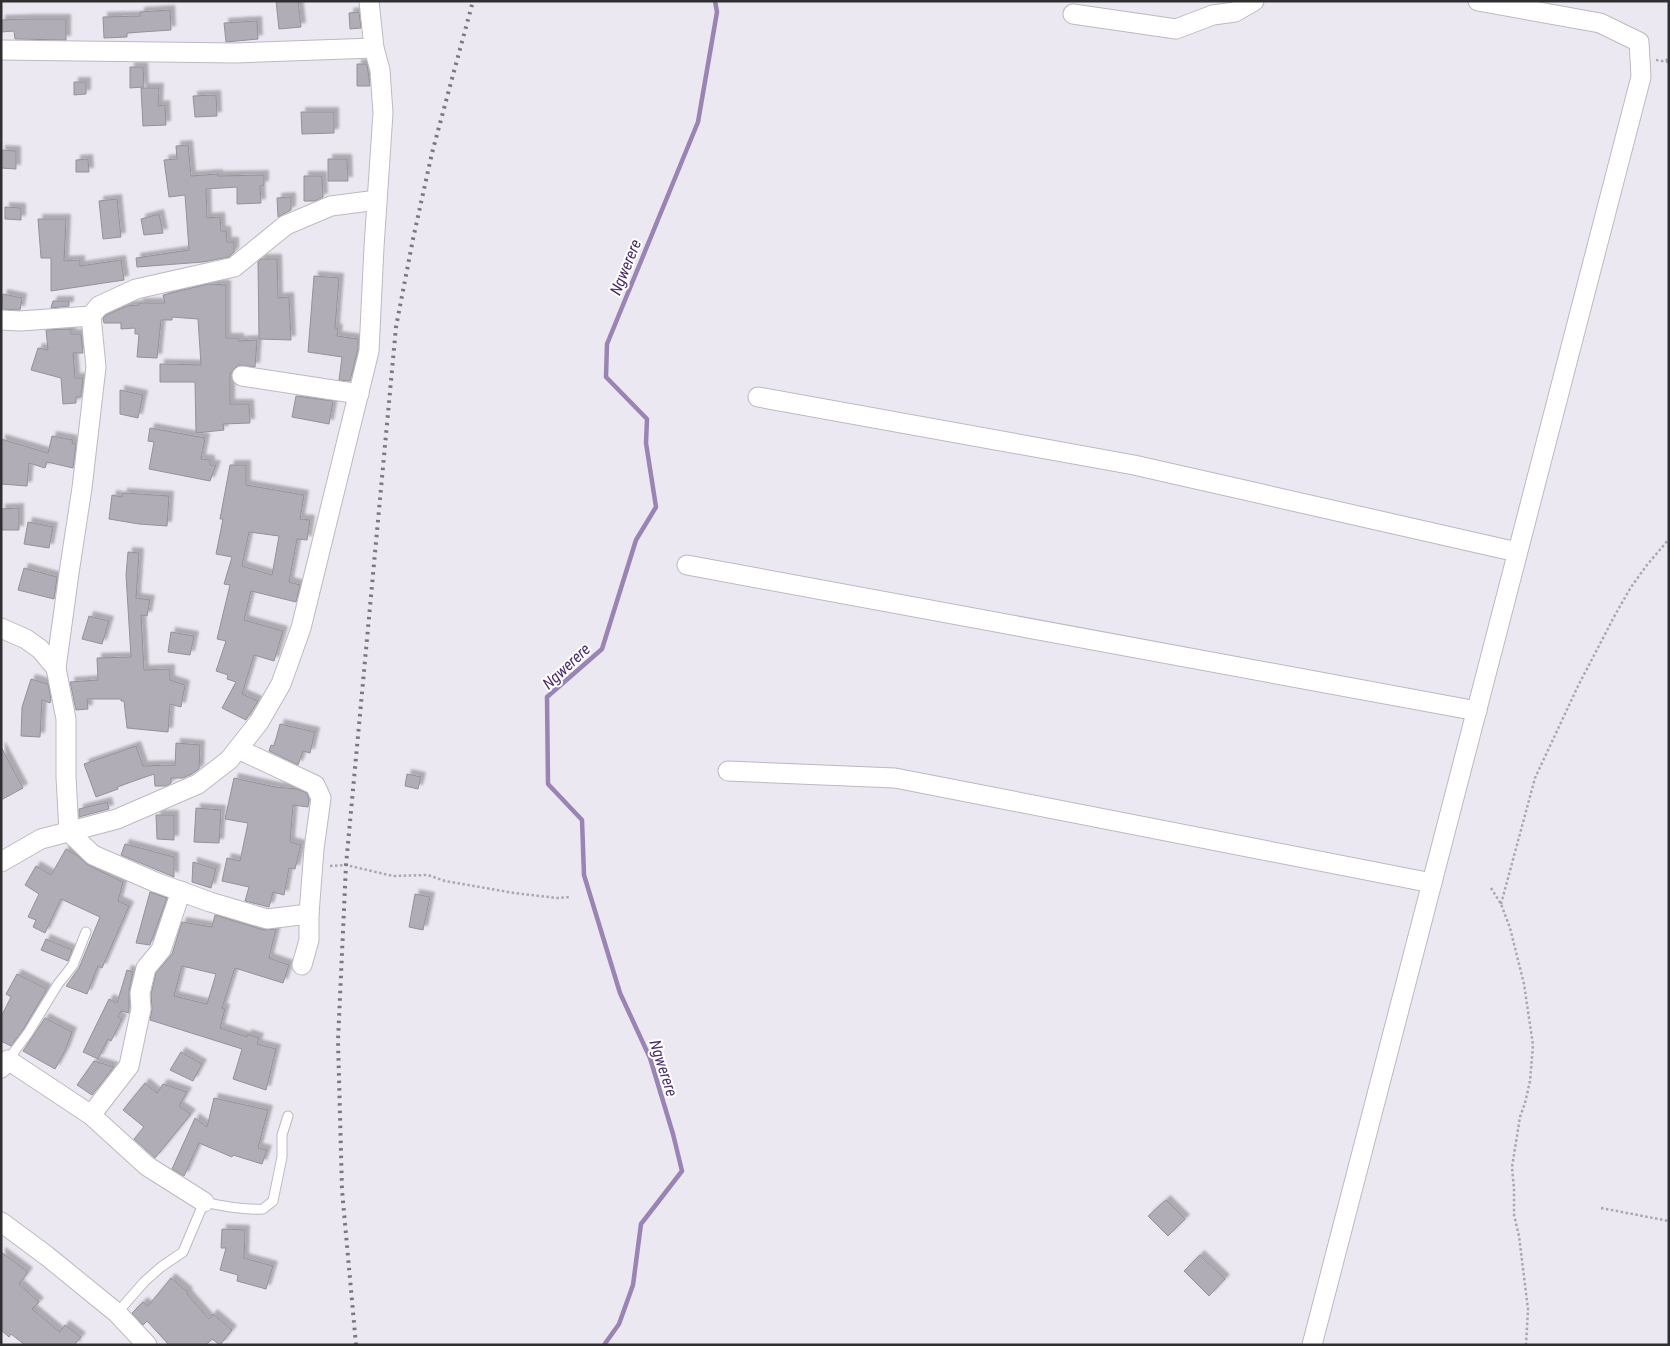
<svg xmlns="http://www.w3.org/2000/svg" width="1670" height="1346" viewBox="0 0 1670 1346" font-family="'Roboto Condensed',sans-serif">
  <style>
    .lines { fill: none; stroke-linecap: round; stroke-linejoin: round }
    .stream { stroke: #9984b3; stroke-width: 4.5 }
    .building { fill: #b1adb6; stroke: #949199; fill-rule: evenodd; filter: url(#shadow) }
    .service-casing { stroke: #bcb9c2; stroke-width: 11 }
    .minor-casing { stroke: #bcb9c2; stroke-width: 21 }
    .path { stroke: #aaa7ae; stroke-width: 2.5; stroke-dasharray: 2.5 2.5; stroke-linecap: butt }
    .service { stroke: #fff; stroke-width: 9 }
    .minor { stroke: #fff; stroke-width: 19 }
    .rail { stroke: #7a787d; stroke-width: 4; stroke-dasharray: 2.5 5; stroke-linecap: butt }
    .labels { text-anchor: middle; stroke-width: 4; stroke-linejoin: round; paint-order: stroke }
    .water-label { font-size: 16px; font-style: italic; fill: #4b2d6a; stroke: #fff }
  </style>
  <defs>
    <filter id="shadow"><feDropShadow dx="4.5" dy="-4.5" stdDeviation="1" flood-color="#0004"/></filter>
  </defs>
  <rect width="100%" height="100%" fill="#ece8f1"/>
  <g class="lines">
    <path class="stream" d="M604,1345L619,1324L633,1285L641,1224L682,1171L673,1134L650,1058L620,993L584,875L582,820L548,784L547,697L602,649L636,540L656,507L646,443L647,419L606,377L607,344L698,122L717,12L715,1"/>
  </g>
  <g class="building">
    <path d="M276,1H298L301,27L279,29Z"/>
    <path d="M170,10L171,30L127,33V37L104,38L103,17L140,16V12Z"/>
    <path d="M359,12L361,28L350,29L349,13Z"/>
    <path d="M29,19H66V40L15,39L14,31L1,32V20Z"/>
    <path d="M257,21L258,39L226,42L224,23Z"/>
    <path d="M357,64H367L370,86H357Z"/>
    <path d="M130,67H143L144,87L130,88Z"/>
    <path d="M74,82H86V94L74,95Z"/>
    <path d="M141,88H159L158,106L165,105L166,125L143,126Z"/>
    <path d="M216,95L217,116L195,117L193,96Z"/>
    <path d="M301,112H334V133L302,134Z"/>
    <path d="M188,145L191,176L218,174V176L264,175V185L260,186L261,203L237,204V187L206,189L207,218L220,217L221,231H226L227,242H234V252L229,257L203,262L137,267L136,258L189,250L185,195L169,197L164,160L177,159L176,146Z"/>
    <path d="M1,150L16,151V169L1,168Z"/>
    <path d="M88,159L89,172H76V160Z"/>
    <path d="M328,159H347L348,181H328Z"/>
    <path d="M304,176H322L323,197L315,201H304Z"/>
    <path d="M291,197V210L278,217L277,198Z"/>
    <path d="M117,199L121,237L103,239L99,201Z"/>
    <path d="M5,207L21,208V220L5,219Z"/>
    <path d="M159,214L163,233L144,235L141,219Z"/>
    <path d="M38,219H66L64,261L80,260V266L121,260L124,280L51,291V258H41Z"/>
    <path d="M261,259H277L278,298L289,297L291,340L259,339L258,262Z"/>
    <path d="M314,276L339,278L335,328L338,329L337,336L358,339V349L350,381L339,380L342,357L308,352Z"/>
    <path d="M208,284L226,285V338H239V341L257,340L255,367L238,365L234,369L230,374V404H249L250,423L223,424L224,430L196,433L195,382H160V364L201,365L198,319L172,317V320H161L157,358L137,357L139,334H135V328L121,329V323H104L103,318L106,315L127,306L139,305V303H165L163,295Z"/>
    <path d="M3,294L22,298L20,310L1,309Z"/>
    <path d="M53,301H69V306L51,308Z"/>
    <path d="M71,329V334H81L83,353H73L75,378H83L81,397H76V403L63,404L61,378L31,370L38,348L48,350L46,330Z"/>
    <path d="M120,390L143,395L138,418L120,414Z"/>
    <path d="M296,396L333,401L329,424L292,417Z"/>
    <path d="M150,428L205,438L201,459L210,460V465H216L210,481L149,469L154,442L148,441Z"/>
    <path d="M52,436L73,440L72,443L76,444L73,468L47,462L45,468L29,463L27,486L1,484V439L48,453Z"/>
    <path d="M230,465H246V485L304,495L300,519L310,520L307,540L297,539L289,582L300,585L296,602L251,591L244,620L283,631L274,661L254,655L242,694L258,701L246,720L222,708L236,682L227,679L228,675L216,671L226,641L217,639L230,585L224,584L232,557L216,554L223,519H220ZM249,532L279,536L272,575L242,566Z"/>
    <path d="M123,493L169,496L167,526L139,524L109,519L112,495L122,497Z"/>
    <path d="M19,508V530H1V509Z"/>
    <path d="M28,522L53,527L49,548L24,544Z"/>
    <path d="M128,552L139,553L136,598L150,600L147,616L141,615L144,670L170,669V680L185,685L181,707L170,704L168,732L127,728L124,701H121V699H87L88,709L76,710L70,682L98,680L97,658L131,657L126,575Z"/>
    <path d="M24,568L57,577L54,599L18,590Z"/>
    <path d="M89,616L109,621L102,644L82,639Z"/>
    <path d="M171,632L194,636L190,655L168,652Z"/>
    <path d="M31,679L48,684L51,699L50,703L42,700L40,737L21,736L22,707Z"/>
    <path d="M280,724L315,732L310,753L303,751L298,765L269,751L271,745L274,746Z"/>
    <path d="M176,743L200,745L199,769L192,774L183,778H171V783L166,786H155L154,774L117,787L118,789L96,797L84,764L136,746L143,766L175,765Z"/>
    <path d="M1,747L23,788L1,800Z"/>
    <path d="M407,774L421,777L418,789L405,786Z"/>
    <path d="M234,778L275,787L297,789L307,793L309,800L308,807L293,805L290,842L301,845L295,869L289,868L284,895L273,892L269,907L245,901L249,887L222,881L227,858L240,861L248,823L225,819Z"/>
    <path d="M107,802L109,809L79,817V809Z"/>
    <path d="M196,808L221,810L219,843L194,842Z"/>
    <path d="M156,815H174V840L157,839Z"/>
    <path d="M125,844L174,857V877L121,855Z"/>
    <path d="M66,849L78,856L88,865L123,882L118,901L129,906L102,968L98,966L87,994L66,986L79,968L100,917L61,899L45,933L33,927L36,920L28,917L39,894L25,885L36,866L51,875Z"/>
    <path d="M193,862L216,869L211,888L192,882Z"/>
    <path d="M150,892L167,898L150,945L136,943Z"/>
    <path d="M415,894L430,897L423,930L409,927Z"/>
    <path d="M215,915L264,930L276,929L269,958L289,965L283,983L235,968L222,1008L225,1009L220,1028L247,1037V1034L259,1038L257,1044L276,1049L266,1090L233,1079L242,1049L150,1020L152,1009L151,994L156,973L172,954L182,922L212,927ZM182,966L216,974L207,1004L174,996Z"/>
    <path d="M46,939L72,950L68,961L41,950Z"/>
    <path d="M127,970L133,972L129,991V1013L121,1011L118,1017L122,1019L111,1041L108,1039L98,1059L83,1052L109,999L117,1003Z"/>
    <path d="M17,974L47,989L23,1030L11,1046L1,1041V1017L11,997L6,994Z"/>
    <path d="M45,1018L72,1032L65,1051L55,1069L23,1051Z"/>
    <path d="M181,1052L202,1064L193,1081L170,1070Z"/>
    <path d="M94,1061L114,1067L92,1095L77,1085Z"/>
    <path d="M145,1083L157,1093L163,1084L187,1092L179,1106L191,1114L155,1158L134,1139L144,1127L123,1110Z"/>
    <path d="M214,1098L268,1110L258,1148L267,1150L262,1164L233,1155L232,1157L199,1143L184,1176L172,1169L195,1118L207,1127Z"/>
    <path d="M1166,1200L1185,1219L1168,1236L1148,1216Z"/>
    <path d="M222,1229L245,1230L244,1258L273,1266L266,1289L237,1281L238,1275L220,1270L226,1248H221Z"/>
    <path d="M1,1252L28,1272L19,1284L39,1302L32,1309L60,1332L65,1325L81,1337L75,1344L77,1345H25L11,1334L9,1337L1,1330Z"/>
    <path d="M1200,1255L1225,1279L1209,1296L1184,1271Z"/>
    <path d="M171,1278L188,1292L187,1294L209,1319L213,1314L232,1330L220,1345L212,1339L206,1345H169L147,1321L143,1325L132,1313L143,1302L148,1306Z"/>
  </g>
  <g class="lines">
    <defs>
      <g id="service">
        <path d="M8,1060L28,1033L58,984L73,965L86,932"/>
        <path d="M117,1313L144,1282L161,1267L183,1252L204,1202C224,1206 242,1210 263,1209L273,1201L282,1157V1135L288,1116"/>
      </g>
      <g id="minor">
        <path d="M1073,14L1176,29L1213,15L1235,12L1254,1"/>
        <path d="M1,50L236,53L374,48"/>
        <path d="M1,320L20,321L91,316"/>
        <path d="M242,376L359,394"/>
        <path d="M758,397L1134,465L1517,552"/>
        <path d="M687,565L1477,711"/>
        <path d="M1,628L26,639L40,649L56,668"/>
        <path d="M238,749L315,785L321,798L314,849L309,914V940L302,965"/>
        <path d="M728,771L895,778L1432,883"/>
        <path d="M1,862L41,839L117,819L198,784L229,760L259,722L281,684L301,628L369,351L374,247L383,113L380,70L374,48L369,1"/>
        <path d="M309,914L267,919L210,902L155,882L93,855L69,832L66,777V719L56,668L69,573L82,488L96,367L91,316L99,306L136,289L234,267L286,225L331,206L377,200"/>
        <path d="M1,1068L8,1060L91,1115L147,1166L204,1202"/>
        <path d="M91,1115L129,1066L141,1009L140,993L146,968L161,950L181,891"/>
        <path d="M1,1222L47,1256L117,1313L147,1345"/>
        <path d="M1312,1345L1641,77L1639,42L1600,23L1478,1"/>
      </g>
    </defs>
    <use href="#service" class="service-casing"/>
    <use href="#minor" class="minor-casing"/>
    <g class="path">
      <path d="M1656,60L1669,62"/>
      <path d="M1666,61L1669,56"/>
      <path d="M330,866L346,865L393,876L428,875L445,881L514,893L557,898L570,897"/>
      <path d="M1491,888L1501,904L1510,928L1524,984L1533,1045L1530,1081L1525,1103L1520,1117L1512,1167L1514,1189V1215L1519,1236L1528,1309L1526,1345"/>
      <path d="M1501,904L1535,778L1578,686L1615,615L1631,587L1647,565L1669,539"/>
      <path d="M1601,1208L1669,1221"/>
    </g>
    <use href="#service" class="service"/>
    <use href="#minor" class="minor"/>
    <path class="rail" d="M356,1345L342,1190L338,1041L346,865L396,327L413,239L432,153L473,1"/>
  </g>
  <g class="labels">
    <g class="water-label">
      <text transform="translate(625 267) rotate(-68)" y="6">Ngwerere</text>
      <text transform="translate(566 666) rotate(-43)" y="6">Ngwerere</text>
      <text transform="translate(664 1068) rotate(72)" y="6">Ngwerere</text>
    </g>
  </g>
  <rect width="1670" height="1346" fill="none" stroke="#2f2e31" stroke-width="5"/>
</svg>
